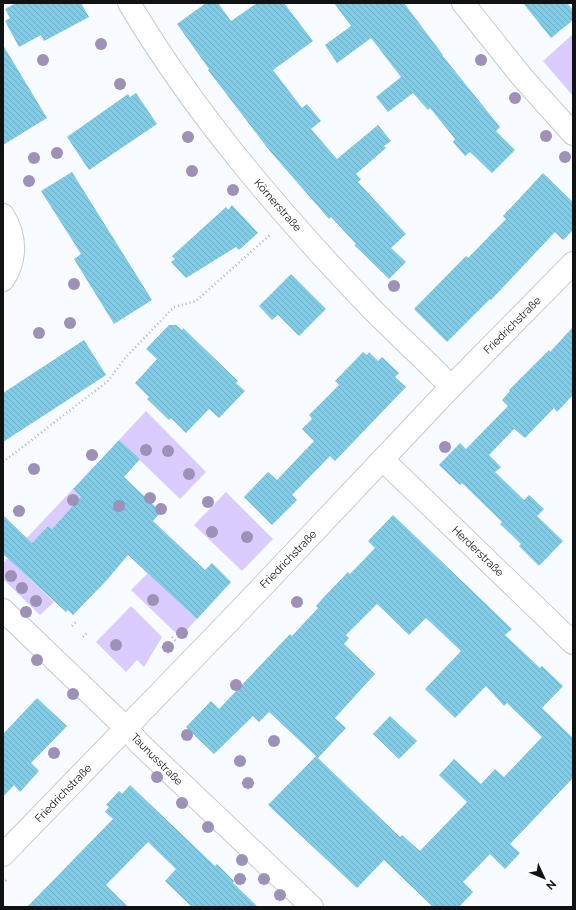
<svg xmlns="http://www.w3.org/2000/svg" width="576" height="910" viewBox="0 0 576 910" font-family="Raleway,sans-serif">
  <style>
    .grass { fill: #daccfe }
    .building { fill: url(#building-back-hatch); fill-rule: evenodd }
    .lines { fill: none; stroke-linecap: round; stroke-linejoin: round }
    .minor-casing { stroke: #c6cbd1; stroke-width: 24 }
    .path { stroke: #b2b4b8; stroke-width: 2.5; stroke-dasharray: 1 3; stroke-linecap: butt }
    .minor { stroke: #fff; stroke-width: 22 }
    .tree { fill: #9d91b8 }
    .labels { text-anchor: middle; stroke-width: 3; stroke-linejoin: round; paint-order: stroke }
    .street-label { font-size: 11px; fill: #101214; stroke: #fff }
  </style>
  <defs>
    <pattern id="building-back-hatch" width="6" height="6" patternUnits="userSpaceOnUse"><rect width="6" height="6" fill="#81cbe4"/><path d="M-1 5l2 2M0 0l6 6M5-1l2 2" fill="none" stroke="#6eadc3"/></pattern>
  </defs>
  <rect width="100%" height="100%" fill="#f8fbff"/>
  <g class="grass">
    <path d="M573,34V96L543,61Z"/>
    <path d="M146,411L206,472L180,499L119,440Z"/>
    <path d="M73,489L92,507L74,526L64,516L52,529L48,526L27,549L15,565L54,602L40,615L3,579V563Z"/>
    <path d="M226,492L273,539L242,571L194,525Z"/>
    <path d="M148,573L197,619L180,637L131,590Z"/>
    <path d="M131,606L162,637L144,667L137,660L126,672L96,642Z"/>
  </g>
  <g class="building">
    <path d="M16,3H81L89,17L44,41L41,35L19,47L5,21L10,18L5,9Z"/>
    <path d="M206,3H218L231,21L257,3H284L313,41L273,70L302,108L307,104L321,121L311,129L337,159L378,125L391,141L384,146L386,148L356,174L361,179L358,182L406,234L391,248L406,262L389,279L354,245L356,244L331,217L329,219L269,150L208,70L209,69L177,24Z"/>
    <path d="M334,3H404L443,55H442L500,127L496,131L515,150L492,173L470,152L465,156L453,142L455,139L430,108L428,110L413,93L388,112L376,97L401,77L371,38L337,63L325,45L351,26Z"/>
    <path d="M523,3H567L573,10V20L551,38Z"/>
    <path d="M3,45L47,118L3,145Z"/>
    <path d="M136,93L157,124L89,170L67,137L128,94L130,97Z"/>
    <path d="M72,172L152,300L114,324L74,259L81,254L41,191Z"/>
    <path d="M543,173L573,202V230L563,240L555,232L491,300L490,299L447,342L414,309L466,256L468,258L506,219L503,216Z"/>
    <path d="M232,205L258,233L239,250L236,247L186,278L171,262L175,259L172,256L226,207L228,210Z"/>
    <path d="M291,274L326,309L299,336L278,315L272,320L259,306Z"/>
    <path d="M169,325H176L182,330L183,328L238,381L236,383L245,391L219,418L209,409L186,433L171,418L169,420L147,399L149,397L135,383L157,359L146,349Z"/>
    <path d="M573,327V395L557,412L554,408L525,438L514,429L489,455L501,467L495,472L524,500L529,495L544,509L537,516L563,541L539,566L519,546L521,544L500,524L502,522L462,483L460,485L439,465L460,443L466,449L508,406L502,400L510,391L509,390L549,350L550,352Z"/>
    <path d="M84,340L106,375L3,442V393Z"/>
    <path d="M363,352L367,355L369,352L378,361L382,357L399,373L395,377L406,387L335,461L330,456L292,495L297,500L272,525L244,497L268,472L277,480L314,441L302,429L312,419L309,415L339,385L335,381Z"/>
    <path d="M119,440L140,459L124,477L161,512L153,521L205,570L212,563L231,582L197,619L128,555L106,581L73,615L68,610L66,612L3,554V515L32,543L48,526L52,529L81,497L73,489Z"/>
    <path d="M393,515L512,629L505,635L540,668L542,666L563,686L542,708L573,738V778L510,844L520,853L505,869L490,854L463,882L473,892L459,907H433L384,860L357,888L268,805L316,756L269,712L259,722L253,716L214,754L186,727L211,701L219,709L290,634L292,636L318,608L316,606L323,598L348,572L350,574L375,548L368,541ZM377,604L409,635L426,618L461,651L425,689L455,718L486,686L504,706L507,703L542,737L504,777L495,769L481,784L454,759L439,775L467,802L420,851L402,835L400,837L318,758L346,728L335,718L375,674L344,644L349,638L346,635Z"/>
    <path d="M37,698L67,726L31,763L39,771L20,792L14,785L3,797V734Z"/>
    <path d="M390,716L417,741L399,759L373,734Z"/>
    <path d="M130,785L215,866L217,864L234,881L233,883L258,907H192L165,881L176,869L148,842L106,885L128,907H27L113,819L105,812L109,807L106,805L119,791L122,794Z"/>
  </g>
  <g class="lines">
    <defs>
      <g id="minor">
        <path d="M129,3C195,114 280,213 369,306C396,334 425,359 451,387"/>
        <path d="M463,3L522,77L573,134"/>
        <path d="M3,215C16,236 17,259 3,280"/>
        <path d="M383,460L573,643"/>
        <path d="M3,610L126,728L139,743L312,907"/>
        <path d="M3,855L243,607L451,387L573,263"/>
      </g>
    </defs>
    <use href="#minor" class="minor-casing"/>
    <g class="path">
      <path d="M3,462L108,381L126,357L174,307L196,301L271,234"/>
      <path d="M72,626L76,622"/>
      <path d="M83,637L87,633"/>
      <path d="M172,637L177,643"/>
      <path d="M3,884L8,878"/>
    </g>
    <use href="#minor" class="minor"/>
  </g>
  <g class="tree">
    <circle cx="101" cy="44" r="6"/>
    <circle cx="43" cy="60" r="6"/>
    <circle cx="481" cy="60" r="6"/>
    <circle cx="120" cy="84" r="6"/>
    <circle cx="515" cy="98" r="6"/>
    <circle cx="546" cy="136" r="6"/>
    <circle cx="188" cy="137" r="6"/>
    <circle cx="57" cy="153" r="6"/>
    <circle cx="565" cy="157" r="6"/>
    <circle cx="34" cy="158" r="6"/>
    <circle cx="192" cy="171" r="6"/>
    <circle cx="29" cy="181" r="6"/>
    <circle cx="233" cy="190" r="6"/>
    <circle cx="74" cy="284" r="6"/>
    <circle cx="394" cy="286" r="6"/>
    <circle cx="70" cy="323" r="6"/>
    <circle cx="39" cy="333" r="6"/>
    <circle cx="445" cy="447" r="6"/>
    <circle cx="146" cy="450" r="6"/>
    <circle cx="168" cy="451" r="6"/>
    <circle cx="92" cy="455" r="6"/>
    <circle cx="34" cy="469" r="6"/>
    <circle cx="189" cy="474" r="6"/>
    <circle cx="150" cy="498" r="6"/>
    <circle cx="73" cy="500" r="6"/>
    <circle cx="208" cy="502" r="6"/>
    <circle cx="119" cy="506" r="6"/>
    <circle cx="161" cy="509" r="6"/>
    <circle cx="19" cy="511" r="6"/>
    <circle cx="212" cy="532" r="6"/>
    <circle cx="247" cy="537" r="6"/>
    <circle cx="11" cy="576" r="6"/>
    <circle cx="22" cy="588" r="6"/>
    <circle cx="153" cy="600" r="6"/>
    <circle cx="36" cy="601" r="6"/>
    <circle cx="297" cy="602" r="6"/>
    <circle cx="26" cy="612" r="6"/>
    <circle cx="182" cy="633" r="6"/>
    <circle cx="116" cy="645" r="6"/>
    <circle cx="168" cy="647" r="6"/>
    <circle cx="37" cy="660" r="6"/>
    <circle cx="236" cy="685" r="6"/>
    <circle cx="73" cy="694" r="6"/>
    <circle cx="187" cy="735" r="6"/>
    <circle cx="274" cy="741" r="6"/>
    <circle cx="54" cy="753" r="6"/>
    <circle cx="240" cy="761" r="6"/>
    <circle cx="157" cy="777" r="6"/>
    <circle cx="248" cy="783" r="6"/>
    <circle cx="182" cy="803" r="6"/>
    <circle cx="208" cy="827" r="6"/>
    <circle cx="242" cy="860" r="6"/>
    <circle cx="240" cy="879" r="6"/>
    <circle cx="264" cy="879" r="6"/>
    <circle cx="280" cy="895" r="6"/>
  </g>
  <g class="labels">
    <g class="street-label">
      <text transform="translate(278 205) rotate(49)" y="4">Körnerstraße</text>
      <text transform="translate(512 325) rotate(-45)" y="4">Friedrichstraße</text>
      <text transform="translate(478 551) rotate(44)" y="4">Herderstraße</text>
      <text transform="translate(288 559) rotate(-46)" y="4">Friedrichstraße</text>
      <text transform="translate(157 759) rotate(45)" y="4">Taunusstraße</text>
      <text transform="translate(63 793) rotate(-46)" y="4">Friedrichstraße</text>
    </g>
  </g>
  <rect width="576" height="910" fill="none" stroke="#101214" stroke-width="8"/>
  <g transform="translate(544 878) rotate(134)" stroke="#ffffff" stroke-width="3" paint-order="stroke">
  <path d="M0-3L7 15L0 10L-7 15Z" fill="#101214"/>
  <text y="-6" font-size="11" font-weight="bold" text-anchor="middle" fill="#101214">N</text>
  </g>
</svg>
